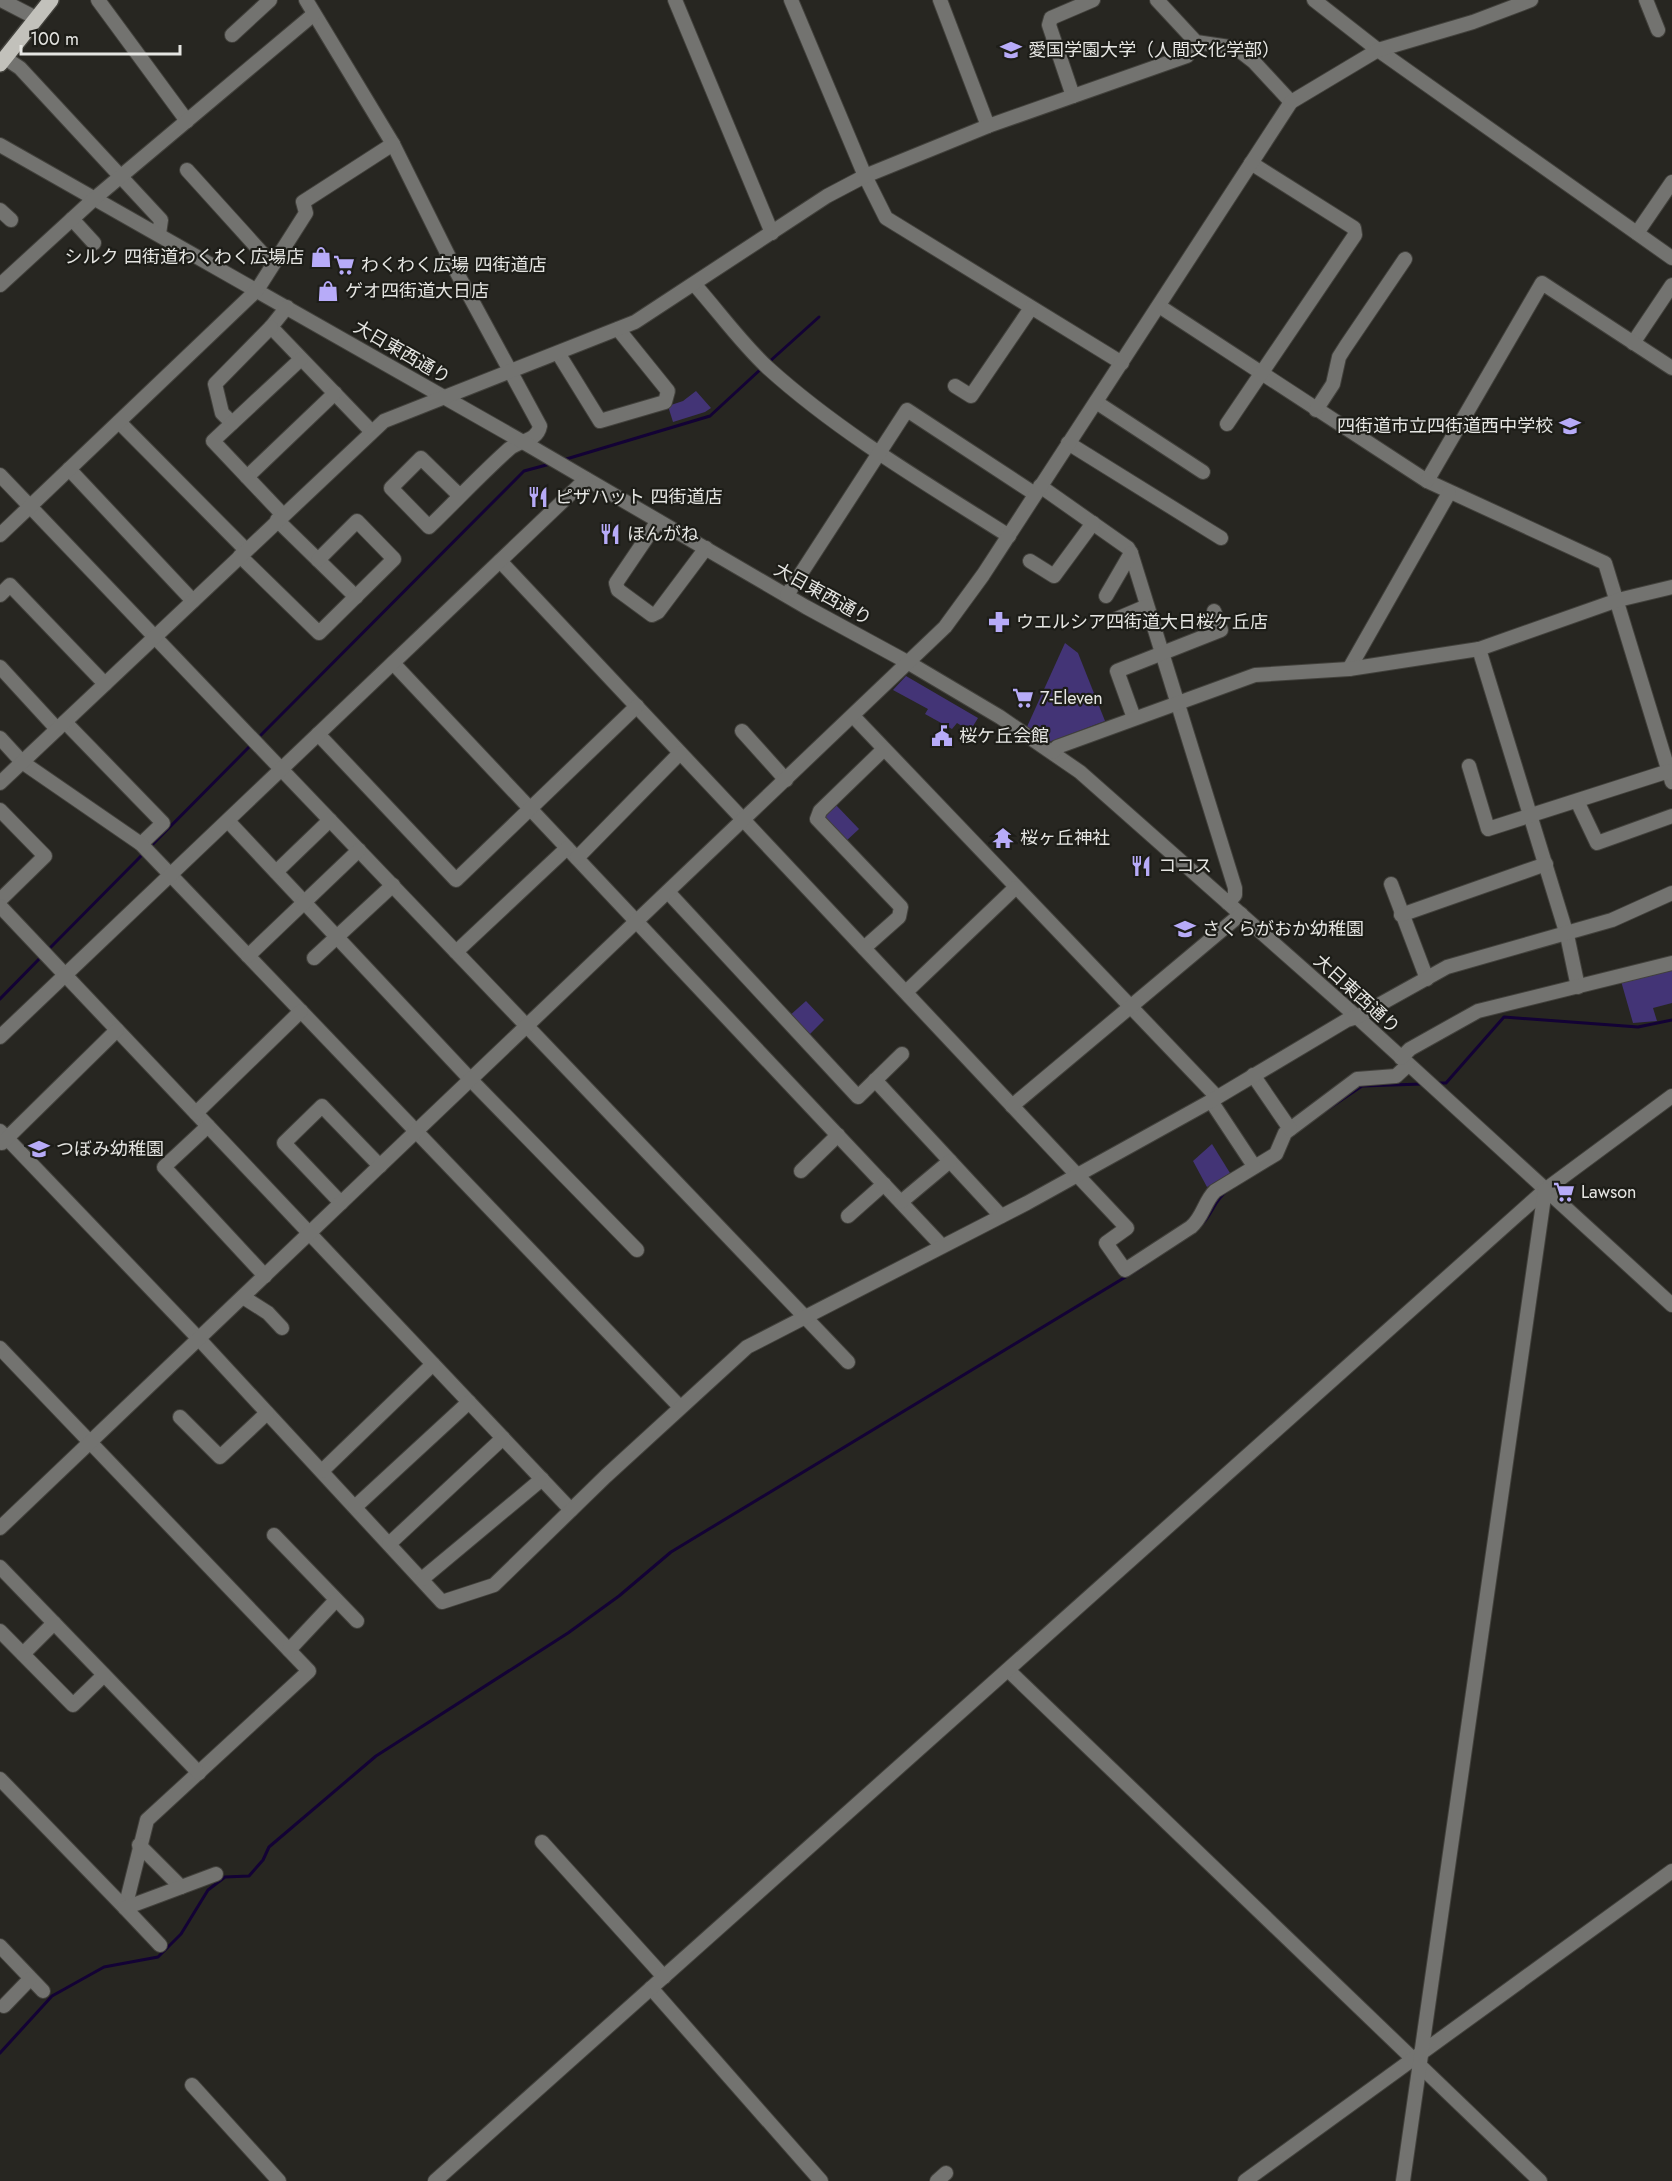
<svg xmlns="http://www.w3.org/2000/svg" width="1672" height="2181" viewBox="0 0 1672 2181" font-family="Jost,'Noto Sans JP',sans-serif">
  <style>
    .green { fill: #433476 }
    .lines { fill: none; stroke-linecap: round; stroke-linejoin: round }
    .stream { stroke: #130235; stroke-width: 3 }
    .minor-casing { stroke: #42413c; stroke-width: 16 }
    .major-casing { stroke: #42413c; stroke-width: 18 }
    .minor { stroke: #737370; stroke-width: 14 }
    .major { stroke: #c2c1bb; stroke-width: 15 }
    .labels { text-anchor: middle; stroke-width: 4.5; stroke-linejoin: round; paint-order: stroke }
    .poi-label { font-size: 18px; fill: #e5e5e2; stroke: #1d1d18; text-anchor: start }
    .street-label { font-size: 18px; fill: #e5e5e2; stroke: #1d1d18 }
  </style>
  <rect width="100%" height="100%" fill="#272621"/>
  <g class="green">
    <path d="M696,391L711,408L705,412L673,422L668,406L683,401Z"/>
    <path d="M1065,643L1078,653L1105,721L1049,742L1026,729Z"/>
    <path d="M906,676L978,718L970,731L957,723L952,729L925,714L928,709L893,690Z"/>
    <path d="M835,804L859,829L845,842L829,827L825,814Z"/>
    <path d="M1672,966V1003L1653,1008L1657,1021L1633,1023L1621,981Z"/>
    <path d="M806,1001L824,1020L807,1037L788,1017Z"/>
    <path d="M1212,1144L1230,1173L1207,1187L1193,1161Z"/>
  </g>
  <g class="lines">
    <g class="stream">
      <path d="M769,362L819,317"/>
      <path d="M563,460L710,416L762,368"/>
      <path d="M258,738L524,471L550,464"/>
      <path d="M150,847L251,745"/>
      <path d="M47,951L143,854"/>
      <path d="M0,999L42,956"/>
      <path d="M1438,1083H1446L1504,1017L1638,1027L1672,1020"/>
      <path d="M1325,1111L1362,1086L1422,1084"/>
      <path d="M1199,1227C1213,1215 1213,1201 1227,1191"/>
      <path d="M0,2053L52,1996L104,1967L158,1957L181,1934L208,1890L225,1877L249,1876L263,1860L269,1847L376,1756L568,1633L619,1596L671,1552L1142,1267"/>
    </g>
    <defs>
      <g id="minor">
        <path d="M1,0L36,18"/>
        <path d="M98,0L187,121"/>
        <path d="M306,0L393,144L456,271L540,426C537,442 519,440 509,449C481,474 456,501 429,527L391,488L421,458L460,496"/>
        <path d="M675,0L772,233"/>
        <path d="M791,0L865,176L886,218L1122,363"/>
        <path d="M940,0L988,126"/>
        <path d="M1157,0L1196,42L1236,48L1254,62L1291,102"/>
        <path d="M1314,0L1378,50L1672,258"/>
        <path d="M1646,0L1658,30"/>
        <path d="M232,35L270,0"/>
        <path d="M5,58L20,68L161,220L159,234"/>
        <path d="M1073,96L1049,25L1051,18L1093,0"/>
        <path d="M0,145L523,442L806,607L909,663L1000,717L1080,772L1357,1017L1672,1305"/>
        <path d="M187,170L272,264"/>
        <path d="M0,210L11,220"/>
        <path d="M72,219L94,243"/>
        <path d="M1637,233L1672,182"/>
        <path d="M0,285L95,198L314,14"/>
        <path d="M695,285C719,312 741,343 768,368C840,433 927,484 1009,536"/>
        <path d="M1159,306L1427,481L1605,563L1672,782"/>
        <path d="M287,307L271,327L371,431"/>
        <path d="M1633,343L1672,285"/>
        <path d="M558,353L600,421L665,402L668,391L618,329"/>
        <path d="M955,386L971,396L1031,308"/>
        <path d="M1096,402L1203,472"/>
        <path d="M1316,410L1333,384L1339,357L1346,346L1405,259"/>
        <path d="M119,422L246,550"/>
        <path d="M232,423L222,413L215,384L271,327"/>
        <path d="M1227,424L1355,235L1354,228L1251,163"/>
        <path d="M1068,443L1221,538"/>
        <path d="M69,469L193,601"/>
        <path d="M0,475L848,1362"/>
        <path d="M247,477L335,393"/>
        <path d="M1427,481L1542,283L1672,368"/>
        <path d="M1040,486L1128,548L1131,553L1235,888V895L1228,903"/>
        <path d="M283,515L213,441L301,359"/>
        <path d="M277,520L356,597"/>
        <path d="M658,521L616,583L618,590L652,615L658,612L706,548"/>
        <path d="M0,535L257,290L306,213L303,202L393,144"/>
        <path d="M240,556L319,633L394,559L357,521L318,560"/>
        <path d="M500,561L1127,1228L1106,1243L1125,1270L1191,1227C1203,1217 1204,1202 1215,1191L1276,1154L1285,1133L1357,1079L1396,1076L1408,1065"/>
        <path d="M1030,561L1054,576L1093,523"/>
        <path d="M0,595L10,585L105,684"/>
        <path d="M787,595L907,410L1035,494"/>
        <path d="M1106,596L1131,553"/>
        <path d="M1114,620L1147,606"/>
        <path d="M1479,649L1567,935L1578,987"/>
        <path d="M393,663L942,1246"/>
        <path d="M0,667L57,729"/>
        <path d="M1349,669L1449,493"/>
        <path d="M853,716L1217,1097"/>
        <path d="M1134,718L1117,671L1221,630L1214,611"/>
        <path d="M65,722L163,823L141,844"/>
        <path d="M742,731L786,780"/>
        <path d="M318,734L456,880L637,706"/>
        <path d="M0,738L22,762L141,844L680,1407"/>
        <path d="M1053,752L1057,747L1255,675L1349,669L1479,649L1618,600L1672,587"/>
        <path d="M1469,766L1488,829L1669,771"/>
        <path d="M0,783L384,421L635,322L827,196L865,176L988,126L1187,56L1196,42"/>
        <path d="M1577,801L1597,843L1672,816"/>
        <path d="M0,810L45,856L0,900"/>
        <path d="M228,821L471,1080L637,1250"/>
        <path d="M577,858L680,753"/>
        <path d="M276,872L330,820"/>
        <path d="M1391,884L1427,979"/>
        <path d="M668,892L858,1097L902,1054"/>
        <path d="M0,906L571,1510"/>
        <path d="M1401,915L1546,864"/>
        <path d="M864,948L899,917L901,907L817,819L820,811L884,749"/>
        <path d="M456,952L567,848"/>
        <path d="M248,956L359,850"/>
        <path d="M314,958L393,885"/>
        <path d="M906,992L1015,888"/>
        <path d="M0,1037L586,479"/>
        <path d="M1401,1058L1410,1049L1478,1011L1672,963"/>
        <path d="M1253,1075L1290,1129"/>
        <path d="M875,1080L1001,1216"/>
        <path d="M1211,1101L1254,1166"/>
        <path d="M1012,1106L1241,914"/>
        <path d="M196,1113L301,1011"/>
        <path d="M208,1126L164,1167L265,1276"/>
        <path d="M0,1131L199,1339L442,1602L494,1585L606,1476L747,1347L1027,1203L1211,1101L1347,1020L1357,1017L1447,967L1612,920L1672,893"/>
        <path d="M2,1143L117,1030"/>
        <path d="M801,1171L838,1135"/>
        <path d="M901,1202L950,1161"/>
        <path d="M341,1203L284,1143L322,1106L380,1166"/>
        <path d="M848,1216L884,1184"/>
        <path d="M243,1297L268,1313L282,1328"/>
        <path d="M0,1348L309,1671L147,1820L125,1908"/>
        <path d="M180,1417L220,1457L267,1413"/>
        <path d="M322,1471L433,1364"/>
        <path d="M355,1507L469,1402"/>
        <path d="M0,1528L945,627L983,575L1291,102L1378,50L1473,22L1531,0"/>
        <path d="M274,1535L357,1621"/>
        <path d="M389,1544L503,1438"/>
        <path d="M0,1567L199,1773"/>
        <path d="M422,1579L542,1479"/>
        <path d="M0,1631L73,1705L104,1675"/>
        <path d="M289,1650L336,1600"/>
        <path d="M23,1654L54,1623"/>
        <path d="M1008,1670L1540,2181"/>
        <path d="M0,1779L125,1908"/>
        <path d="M542,1842L664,1977"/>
        <path d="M139,1845L181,1887"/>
        <path d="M160,1945L125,1908L216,1874"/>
        <path d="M0,1946L43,1991"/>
        <path d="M651,1988L821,2181"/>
        <path d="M4,2006L30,1979"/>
        <path d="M192,2085L279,2181"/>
        <path d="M435,2181L1545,1190L1672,1096"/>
        <path d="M937,2181L946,2173"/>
        <path d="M1245,2181L1672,1871"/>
        <path d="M1403,2181L1545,1190"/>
      </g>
      <path id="major" d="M0,64L51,0"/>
    </defs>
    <use href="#minor" class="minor-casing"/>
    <use href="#major" class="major-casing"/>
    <use href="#minor" class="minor"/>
    <use href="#major" class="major"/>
  </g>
  <defs>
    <symbol id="university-bare" viewBox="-9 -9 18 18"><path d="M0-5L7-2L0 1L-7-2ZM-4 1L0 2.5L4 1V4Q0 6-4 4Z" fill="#b7abf8" stroke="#1d1d18" stroke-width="2.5" paint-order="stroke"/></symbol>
    <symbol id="shop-bare" viewBox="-9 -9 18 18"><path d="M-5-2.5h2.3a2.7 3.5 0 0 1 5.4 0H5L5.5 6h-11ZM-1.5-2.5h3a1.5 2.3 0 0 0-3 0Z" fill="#b7abf8" stroke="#1d1d18" stroke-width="2.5" paint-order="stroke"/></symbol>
    <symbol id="supermarket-bare" viewBox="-9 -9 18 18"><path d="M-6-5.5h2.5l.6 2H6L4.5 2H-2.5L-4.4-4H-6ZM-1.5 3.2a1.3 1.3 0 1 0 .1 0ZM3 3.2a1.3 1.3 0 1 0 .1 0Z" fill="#b7abf8" stroke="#1d1d18" stroke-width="2.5" paint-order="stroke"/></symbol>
    <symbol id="school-bare" viewBox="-9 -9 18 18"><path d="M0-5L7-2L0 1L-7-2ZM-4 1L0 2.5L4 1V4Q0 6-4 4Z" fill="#b7abf8" stroke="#1d1d18" stroke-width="2.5" paint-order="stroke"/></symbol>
    <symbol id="restaurant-bare" viewBox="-9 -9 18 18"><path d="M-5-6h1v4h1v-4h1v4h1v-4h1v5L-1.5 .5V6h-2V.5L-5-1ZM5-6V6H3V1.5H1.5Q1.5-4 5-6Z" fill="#b7abf8" stroke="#1d1d18" stroke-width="2.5" paint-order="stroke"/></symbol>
    <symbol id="pharmacy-bare" viewBox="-9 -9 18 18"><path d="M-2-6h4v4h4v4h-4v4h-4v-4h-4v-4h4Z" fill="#b7abf8" stroke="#1d1d18" stroke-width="2.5" paint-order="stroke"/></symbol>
    <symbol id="civic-bare" viewBox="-9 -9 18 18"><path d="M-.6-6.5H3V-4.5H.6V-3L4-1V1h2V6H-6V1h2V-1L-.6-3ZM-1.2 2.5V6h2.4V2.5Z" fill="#b7abf8" stroke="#1d1d18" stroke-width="2.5" paint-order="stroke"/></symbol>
    <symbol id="temple-bare" viewBox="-9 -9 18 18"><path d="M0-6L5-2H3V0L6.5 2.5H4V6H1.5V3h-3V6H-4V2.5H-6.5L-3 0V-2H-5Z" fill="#b7abf8" stroke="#1d1d18" stroke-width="2.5" paint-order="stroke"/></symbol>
  </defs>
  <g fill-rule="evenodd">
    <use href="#university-bare" x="996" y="35" width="30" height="30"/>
    <use href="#shop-bare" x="306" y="242" width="30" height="30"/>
    <use href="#supermarket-bare" x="329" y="250" width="30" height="30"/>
    <use href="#shop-bare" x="313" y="276" width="30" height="30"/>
    <use href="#school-bare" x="1555" y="411" width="30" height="30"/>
    <use href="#restaurant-bare" x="523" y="482" width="30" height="30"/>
    <use href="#restaurant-bare" x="595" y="519" width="30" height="30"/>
    <use href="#pharmacy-bare" x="984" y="607" width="30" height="30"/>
    <use href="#supermarket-bare" x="1008" y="683" width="30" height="30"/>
    <use href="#civic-bare" x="927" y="721" width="30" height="30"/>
    <use href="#temple-bare" x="988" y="823" width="30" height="30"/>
    <use href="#restaurant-bare" x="1126" y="851" width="30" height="30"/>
    <use href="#school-bare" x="1170" y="914" width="30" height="30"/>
    <use href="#school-bare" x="24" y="1134" width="30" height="30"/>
    <use href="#supermarket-bare" x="1549" y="1177" width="30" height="30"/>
  </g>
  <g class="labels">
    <g class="poi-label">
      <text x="1028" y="56">愛国学園大学（人間文化学部）</text>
      <text x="304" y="263" text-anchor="end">シルク 四街道わくわく広場店</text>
      <text x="361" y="271">わくわく広場 四街道店</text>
      <text x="345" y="297">ゲオ四街道大日店</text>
      <text x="1553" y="432" text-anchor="end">四街道市立四街道西中学校</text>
      <text x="555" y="503">ピザハット 四街道店</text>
      <text x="627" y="540">ほんがね</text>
      <text x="1016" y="628">ウエルシア四街道大日桜ケ丘店</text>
      <text x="1040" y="704">7-Eleven</text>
      <text x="959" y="742">桜ケ丘会館</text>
      <text x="1020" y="844">桜ヶ丘神社</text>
      <text x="1158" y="872">ココス</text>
      <text x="1202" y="935">さくらがおか幼稚園</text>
      <text x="56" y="1155">つぼみ幼稚園</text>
      <text x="1581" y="1198">Lawson</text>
    </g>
    <g class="street-label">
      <text transform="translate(402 352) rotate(30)" y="6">大日東西通り</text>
      <text transform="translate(823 594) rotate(29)" y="6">大日東西通り</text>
      <text transform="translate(1357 994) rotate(42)" y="6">大日東西通り</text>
    </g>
  </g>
  <path d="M21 45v9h159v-9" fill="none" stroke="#e5e5e2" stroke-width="3"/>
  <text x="30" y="45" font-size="18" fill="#e5e5e2" stroke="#1d1d18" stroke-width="4.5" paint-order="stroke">100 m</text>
</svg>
